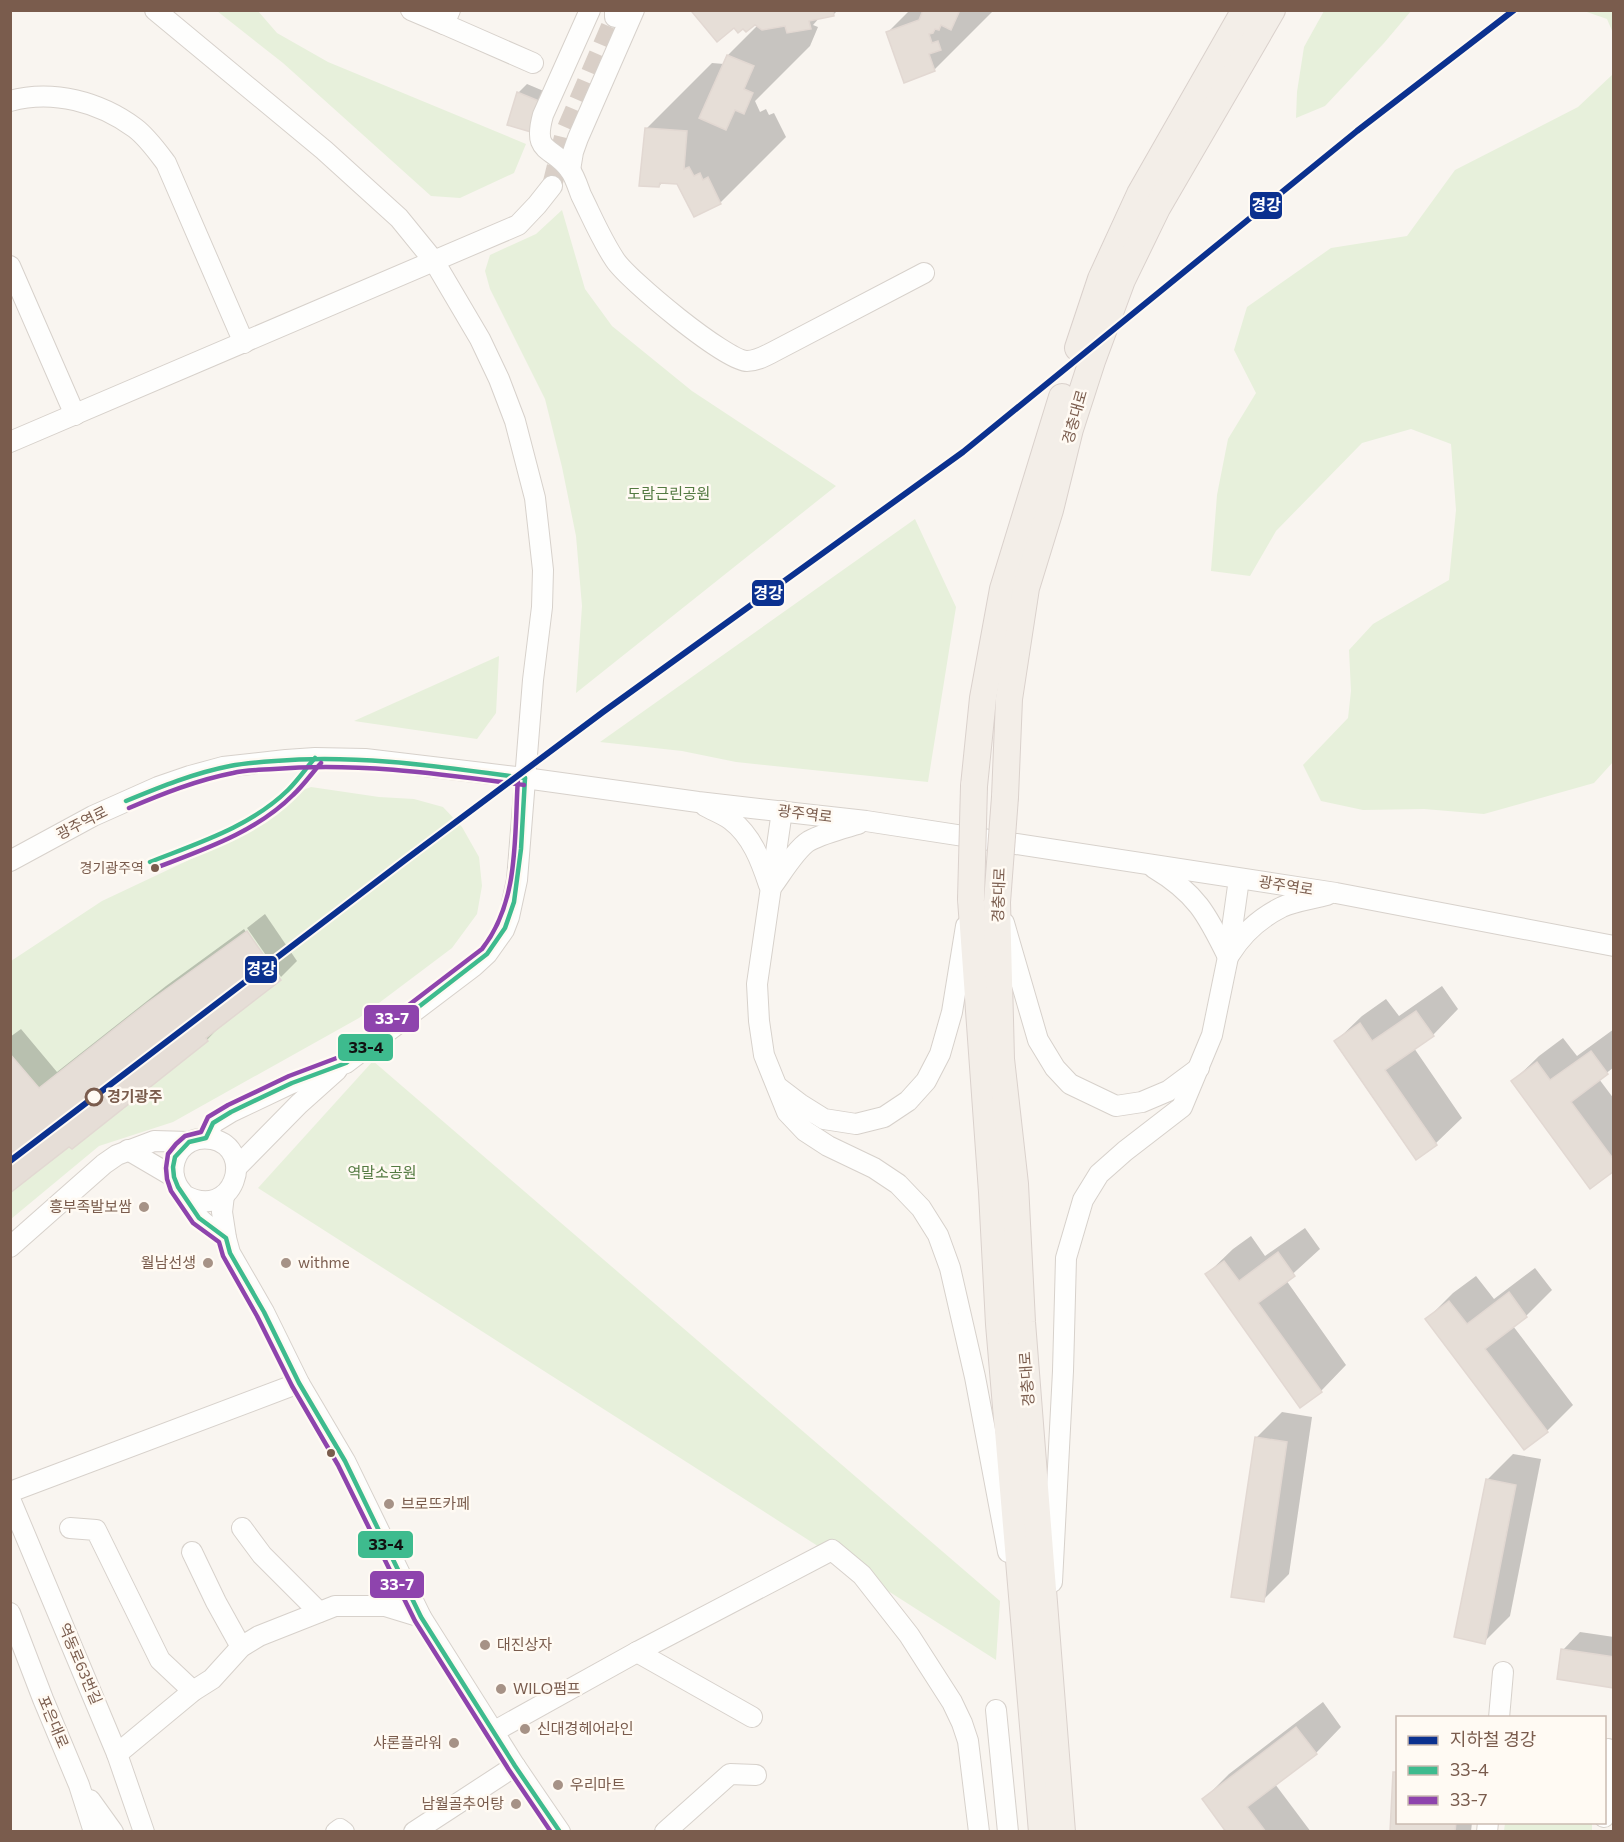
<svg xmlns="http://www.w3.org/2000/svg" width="1624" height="1842" viewBox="0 0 1624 1842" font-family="Commissioner,'Noto Sans KR',sans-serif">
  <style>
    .green { fill: #e7f0db }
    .shadow { fill: #0003 }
    .building { fill: #e6ded7; stroke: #e2d8d2; stroke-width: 1.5 }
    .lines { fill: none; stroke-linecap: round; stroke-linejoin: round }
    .minor-tunnel { stroke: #d9cfc7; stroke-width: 20; stroke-dasharray: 20 10; stroke-linecap: butt }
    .minor-casing { stroke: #d7d1cb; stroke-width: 22 }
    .major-casing { stroke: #dad1cc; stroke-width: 28 }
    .minor { stroke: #fefefd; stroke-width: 20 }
    .major { stroke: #f3eee8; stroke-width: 26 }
    .major-bridge-casing { stroke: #dad1cc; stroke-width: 28; stroke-linecap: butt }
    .major-bridge { stroke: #f3eee8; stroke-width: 26 }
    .bus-1-casing { stroke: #fffaf3; stroke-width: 9 }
    .bus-2-casing { stroke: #fffaf3; stroke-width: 9 }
    .bus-1 { stroke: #3ebb8e; stroke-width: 4.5 }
    .bus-2 { stroke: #8e44ad; stroke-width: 4.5 }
    .metro-1-casing { stroke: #fffaf3; stroke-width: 10 }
    .metro-1 { stroke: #0b318f; stroke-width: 6 }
    .bus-dot { fill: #7a5c4d; stroke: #fffaf3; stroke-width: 2 }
    .stop-dot { fill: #fffaf3; stroke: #7a5c4d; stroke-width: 3 }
    .poi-dot { fill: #a69286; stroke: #fffaf3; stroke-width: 2 }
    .labels { text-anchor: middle; stroke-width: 5; stroke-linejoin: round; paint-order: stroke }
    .bus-label { font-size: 14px; fill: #7a5c4d; stroke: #fffaf3; text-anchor: end }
    .street-label { font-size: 15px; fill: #7a5c4d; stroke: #fffaf3 }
    .park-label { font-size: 15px; fill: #537a41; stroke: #fffaf3 }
    .stop-label { font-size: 15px; font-weight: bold; fill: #7a5c4d; stroke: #fffaf3; text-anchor: start }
    .poi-label { font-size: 15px; fill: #7a5c4d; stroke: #fffaf3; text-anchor: start }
    .line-badge { stroke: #fffaf3; stroke-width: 2 }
    .badge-label { font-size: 16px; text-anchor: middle; font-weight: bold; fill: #fff }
    .pale-badge-label { font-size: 16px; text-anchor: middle; font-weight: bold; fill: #111 }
  </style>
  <rect width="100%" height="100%" fill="#f9f5f0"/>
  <g class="green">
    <path d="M217,11H258L277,33L328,62L526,144L514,173L460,198L431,196L283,63Z"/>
    <path d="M1324,11H1411L1384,43L1325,106L1296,118L1297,92L1304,47Z"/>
    <path d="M1584,11H1613V33L1607,19Z"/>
    <path d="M1613,74V762L1594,783L1484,814L1424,809L1363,810L1321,801L1303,765L1348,718L1351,691L1349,650L1373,624L1449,580L1456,510L1451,444L1411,429L1362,443L1276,531L1250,576L1211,571L1217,495L1228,439L1256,393L1234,350L1247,307L1331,248L1407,236L1455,170L1578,107Z"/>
    <path d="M562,210L585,289L612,326L692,391L836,486L576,693L582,606L576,536L562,467L545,399L490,289L485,271L490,255L536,234Z"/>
    <path d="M915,519L956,607L928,782L736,762L682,751L600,742Z"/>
    <path d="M499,656L496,713L477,739L354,721Z"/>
    <path d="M311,787L379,797L414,799L443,807L462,827L479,857L482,886L477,914L452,948L359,1018L173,1122L99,1146L11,1219V961L102,901L227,842L297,792Z"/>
    <path d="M373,1061L1000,1601L996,1660L258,1188Z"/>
    <path d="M1505,1823V1822L1592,1823V1831H1504Z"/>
  </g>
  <g class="shadow">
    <path d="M695,10H838L833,15L820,17L813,25L818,27L810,46L755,101L760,112L766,109L769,115L774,113L786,137L720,203L678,183L663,182L659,186L646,129L712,63L724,64L728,55L758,25L755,23L744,26H735Z"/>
    <path d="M910,10H994L934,70L888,32Z"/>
    <path d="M527,84L546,92L539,122L508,124L518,93Z"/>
    <path d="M265,914L297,961L281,977L247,928Z"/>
    <path d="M244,929L278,979H280L224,1022L207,1040L72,1147L70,1144L10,1192V1037L21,1029L57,1072L166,986Z"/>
    <path d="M1442,986L1458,1009L1433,1035L1414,1048L1462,1118L1436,1143L1416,1157L1336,1041L1362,1016L1386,999L1399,1016Z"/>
    <path d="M1614,1029V1067L1599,1079L1614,1099V1170L1513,1081L1539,1056L1563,1038L1577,1056Z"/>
    <path d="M1305,1228L1320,1249L1286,1280L1346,1365L1321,1391L1207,1274L1233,1249L1251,1236L1265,1256Z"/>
    <path d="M1535,1268L1552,1290L1526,1316L1513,1326L1573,1405L1547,1431L1525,1448L1427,1319L1453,1293L1476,1276L1494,1299Z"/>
    <path d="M1282,1412L1312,1417L1289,1574L1263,1600L1256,1438Z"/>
    <path d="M1513,1454L1541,1459L1510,1616L1484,1642L1487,1480Z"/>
    <path d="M1580,1632L1614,1637V1686L1563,1650Z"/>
    <path d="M1323,1702L1341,1727L1316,1753L1275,1784L1311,1832H1228L1204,1799L1229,1774Z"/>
    <path d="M1398,1770V1822H1472L1471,1832H1391L1395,1773Z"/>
  </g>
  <g class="building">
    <path d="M693,10H833L834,16L809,21L811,29L787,33L785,26L762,30L755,25L746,32L743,29L738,33L734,28L717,42L692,12Z"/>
    <path d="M923,10H960L951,30L941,25L939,30L935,29L933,33L929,34L932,43L938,41L941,50L929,54L935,71L904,83L886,32L919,20Z"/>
    <path d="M727,55L754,66L744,89L753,93L744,114L735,110L726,130L699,118Z"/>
    <path d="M517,92L539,101L531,132L507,125Z"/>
    <path d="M645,128L687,131L684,169L689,167L694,176L700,173L703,180L708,177L721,204L694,217L677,184L660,183L659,187L639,186Z"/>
    <path d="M247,931L281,980L206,1038L208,1041L72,1149L69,1147L10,1193V1054L39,1088L147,1003Z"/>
    <path d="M1416,1011L1434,1036L1385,1070L1437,1145L1416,1160L1334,1041L1360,1023L1372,1041Z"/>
    <path d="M1591,1051L1608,1074L1571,1102L1614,1160V1171L1590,1189L1511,1081L1537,1062L1550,1080Z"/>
    <path d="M1278,1252L1295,1276L1258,1303L1322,1392L1300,1408L1205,1274L1224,1261L1239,1281Z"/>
    <path d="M1509,1292L1527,1317L1485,1349L1548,1432L1524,1450L1425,1319L1449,1301L1467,1324Z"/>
    <path d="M1255,1437L1287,1442L1264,1602L1231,1597Z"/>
    <path d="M1486,1479L1516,1485L1485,1644L1454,1637Z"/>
    <path d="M1561,1649L1614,1657V1688L1557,1679Z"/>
    <path d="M1296,1727L1317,1754L1247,1807L1266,1832H1226L1202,1799Z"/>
    <path d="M1393,1772H1398V1822H1456L1455,1832H1390Z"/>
  </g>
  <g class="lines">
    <path class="minor-tunnel" d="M552,186L565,133L615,17"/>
    <defs>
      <g id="minor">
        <path d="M155,10L324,150L399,218L434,261L480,339L499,379L515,421L535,498L543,570L542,607L533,680L517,880L509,917L504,930L487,954L474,966L346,1063L292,1083L231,1112L213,1123L206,1138"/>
        <path d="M411,10L444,24L450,10"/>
        <path d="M590,10L543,115C532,155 552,145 570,170C575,177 578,187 581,195C592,217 601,239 615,260C628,280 726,361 747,361C757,361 765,356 773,352L924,273"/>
        <path d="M615,17V10"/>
        <path d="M444,24L533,63"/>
        <path d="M10,101C53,89 100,102 135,128C147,137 157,151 166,163L244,343"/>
        <path d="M570,170L573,152L578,138L634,10"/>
        <path d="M10,266L75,415"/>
        <path d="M10,442L518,225L537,205L552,186"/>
        <path d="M705,806C714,811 723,814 731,820C752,836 761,861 769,885"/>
        <path d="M782,811L757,984L759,1021L764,1055L787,1112L805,1131L828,1146L874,1168L898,1184L921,1208L938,1235L950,1268L975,1377L1008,1552"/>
        <path d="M10,861L93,816L158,787L190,776L223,767L286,760L315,758L365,759L525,778L698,802L866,821L1336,893L1614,946"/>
        <path d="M1154,868C1196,893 1207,914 1228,957"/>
        <path d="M773,885C782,873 796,849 809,841C824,833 841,829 858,824"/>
        <path d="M1004,923L1038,1040L1055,1068L1070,1084L1116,1106L1142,1102L1168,1091L1199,1068"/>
        <path d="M1230,954C1243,933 1260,918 1282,907C1295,901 1313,899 1327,895"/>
        <path d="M779,1088L800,1104L824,1119L856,1124L884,1117L908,1101L926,1081L940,1054L952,1012L966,926"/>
        <path d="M128,1150L174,1177"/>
        <path d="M237,1167L299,1104L337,1070"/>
        <path d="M184,1195C234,1223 257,1149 212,1139C205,1138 197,1138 190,1142C175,1150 169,1169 177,1185C179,1189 182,1192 185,1196C190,1203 194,1212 200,1219C207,1226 217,1232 226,1238"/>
        <path d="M224,1195L222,1212L226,1238L230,1253L264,1312L299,1383L345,1461L421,1617L515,1766L560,1832"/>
        <path d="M10,1247L104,1164L117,1155L154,1141L189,1142"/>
        <path d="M10,1492L299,1383"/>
        <path d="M10,1499L117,1754L144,1832"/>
        <path d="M70,1528L96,1530L160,1660L193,1691"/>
        <path d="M242,1528L262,1555L319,1612"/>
        <path d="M192,1552L216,1602L241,1647"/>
        <path d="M1052,1582L1063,1371L1066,1258L1083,1200L1099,1174L1125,1151L1182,1107L1212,1035L1228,957L1239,879"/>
        <path d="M10,1613L43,1699L79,1785L94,1832"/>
        <path d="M637,1652L752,1717"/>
        <path d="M996,1710L1008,1832"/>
        <path d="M1499,1718L1503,1672"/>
        <path d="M493,1732L637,1652L832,1550L862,1575L909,1635L952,1702L962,1723L968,1741L979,1832"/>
        <path d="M117,1754L193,1691L212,1679L241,1647L259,1636L335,1606H385L421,1617"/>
        <path d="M90,1800L113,1832"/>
        <path d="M1604,1817L1608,1749"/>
        <path d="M336,1832L340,1829L344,1832"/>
        <path d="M414,1832L515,1766"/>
        <path d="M665,1832L730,1774L756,1775"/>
        <path d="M1487,1832L1488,1822"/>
      </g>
      <g id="major">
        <path d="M1078,348L1101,279L1140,194L1245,10"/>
        <path d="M974,786L983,698L1003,589L1062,397"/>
        <path d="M1005,797L1009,699L1026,588L1050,510L1070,429L1092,361L1122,280L1157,208L1272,10"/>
        <path d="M971,899L992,1192L999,1324L1042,1832"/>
        <path d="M997,902L1001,1059L1015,1184L1022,1322L1062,1832"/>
      </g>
    </defs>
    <use href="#minor" class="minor-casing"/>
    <use href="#major" class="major-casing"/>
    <use href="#minor" class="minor"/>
    <use href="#major" class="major"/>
    <defs>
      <g id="major-bridge">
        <path d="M971,899L974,786"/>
        <path d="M997,902L1005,797"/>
      </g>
    </defs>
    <use href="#major-bridge" class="major-bridge-casing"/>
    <use href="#major-bridge" class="major-bridge"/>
    <defs>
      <g id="bus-1">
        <path d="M525,778L521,849L514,902L505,928L487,954L346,1063L292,1083L231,1112L213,1123L206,1138L189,1142L175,1157L173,1167L174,1177L178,1187L199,1218L226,1238L230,1253L264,1312L299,1383L345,1461L421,1617L515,1766L560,1832"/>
        <path d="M126,801C160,787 194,773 230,766C245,763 260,762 275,761C359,754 442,767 525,778"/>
        <path d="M150,862C198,843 250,827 288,790C298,780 306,768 315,758"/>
      </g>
      <g id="bus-2">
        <path d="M518,778C514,835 520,901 482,949L342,1056L289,1076L228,1105L208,1117L201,1132L185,1136L176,1144L168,1154L166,1168L167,1179L171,1191L193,1223L219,1242L223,1256L257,1316L292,1386L338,1465L415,1621L509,1770L551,1832"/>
        <path d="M129,808C162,794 197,780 233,773C246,770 260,770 274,769C358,762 441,774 524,785"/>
        <path d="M153,869C202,850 255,833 293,795C303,786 312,773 321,763"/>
      </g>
    </defs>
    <use href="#bus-1" class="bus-1-casing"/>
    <use href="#bus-2" class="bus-2-casing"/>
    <use href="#bus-1" class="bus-1"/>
    <use href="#bus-2" class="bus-2"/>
    <defs>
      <path id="metro-1" d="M10,1161L405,860L603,712L963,452L1357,131L1514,10"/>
    </defs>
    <use href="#metro-1" class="metro-1-casing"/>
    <use href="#metro-1" class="metro-1"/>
  </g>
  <g class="bus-dot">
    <circle cx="155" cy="868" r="5"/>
    <circle cx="331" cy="1453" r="5"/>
  </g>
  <circle class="stop-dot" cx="94" cy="1097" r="8"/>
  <g class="poi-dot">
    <circle cx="144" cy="1207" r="6"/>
    <circle cx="208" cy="1263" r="6"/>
    <circle cx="286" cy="1263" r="6"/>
    <circle cx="389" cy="1504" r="6"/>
    <circle cx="485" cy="1645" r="6"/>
    <circle cx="501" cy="1689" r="6"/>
    <circle cx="525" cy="1729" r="6"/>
    <circle cx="454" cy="1743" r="6"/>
    <circle cx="558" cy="1785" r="6"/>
    <circle cx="516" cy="1804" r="6"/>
  </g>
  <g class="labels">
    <g class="bus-label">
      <text x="144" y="873">경기광주역</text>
    </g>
    <g class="street-label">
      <text transform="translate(1075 417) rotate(-74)" y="5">경충대로</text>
      <text transform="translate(805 814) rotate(7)" y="5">광주역로</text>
      <text transform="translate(82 823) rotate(-27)" y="5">광주역로</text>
      <text transform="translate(1286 886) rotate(9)" y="5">광주역로</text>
      <text transform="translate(999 895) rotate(-88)" y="5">경충대로</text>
      <text transform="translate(1027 1379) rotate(-94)" y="5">경충대로</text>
      <text transform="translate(80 1664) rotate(67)" y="5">역동로63번길</text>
      <text transform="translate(53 1722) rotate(67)" y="5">포은대로</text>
    </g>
    <g class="park-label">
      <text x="669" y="499">도람근린공원</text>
      <text x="382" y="1178">역말소공원</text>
    </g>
    <g class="stop-label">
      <text x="107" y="1102">경기광주</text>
    </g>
    <g class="poi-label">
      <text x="132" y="1212" text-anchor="end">흥부족발보쌈</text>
      <text x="196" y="1268" text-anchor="end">월남선생</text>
      <text x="298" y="1268">withme</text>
      <text x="401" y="1509">브로뜨카페</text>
      <text x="497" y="1650">대진상자</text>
      <text x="513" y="1694">WILO펌프</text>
      <text x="537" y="1734">신대경헤어라인</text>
      <text x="442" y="1748" text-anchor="end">샤론플라워</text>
      <text x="570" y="1790">우리마트</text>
      <text x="504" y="1809" text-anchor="end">남월골추어탕</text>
    </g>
  </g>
  <g class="line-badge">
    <rect x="1249" y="191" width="34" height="29" rx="6" fill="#0b318f"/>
    <rect x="751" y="579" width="34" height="28" rx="6" fill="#0b318f"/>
    <rect x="244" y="955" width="34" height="29" rx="6" fill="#0b318f"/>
    <rect x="363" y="1004" width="57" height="29" rx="6" fill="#8e44ad"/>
    <rect x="337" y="1033" width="57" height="29" rx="6" fill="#3ebb8e"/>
    <rect x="357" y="1530" width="57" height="29" rx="6" fill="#3ebb8e"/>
    <rect x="369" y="1570" width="56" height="29" rx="6" fill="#8e44ad"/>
  </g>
  <g class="badge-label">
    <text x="1266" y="211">경강</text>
    <text x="768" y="599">경강</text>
    <text x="261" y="975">경강</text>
    <text x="392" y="1024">33-7</text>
    <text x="397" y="1590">33-7</text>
  </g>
  <g class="pale-badge-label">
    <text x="366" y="1053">33-4</text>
    <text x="386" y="1550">33-4</text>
  </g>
  <rect width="1624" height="1842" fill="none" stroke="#7a5c4d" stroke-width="24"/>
  <rect x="1396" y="1716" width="210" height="108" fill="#fffaf3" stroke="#cabbb1" stroke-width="1.5"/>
  <rect x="1408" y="1736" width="30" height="9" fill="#0b318f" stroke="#cabbb1" stroke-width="1.5"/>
  <text x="1450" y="1746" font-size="18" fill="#7a5c4d">지하철 경강</text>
  <rect x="1408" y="1766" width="30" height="9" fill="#3ebb8e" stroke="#cabbb1" stroke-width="1.5"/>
  <text x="1450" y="1776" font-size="18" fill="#7a5c4d">33-4</text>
  <rect x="1408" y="1796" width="30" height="9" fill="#8e44ad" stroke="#cabbb1" stroke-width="1.5"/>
  <text x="1450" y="1806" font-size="18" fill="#7a5c4d">33-7</text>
</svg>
